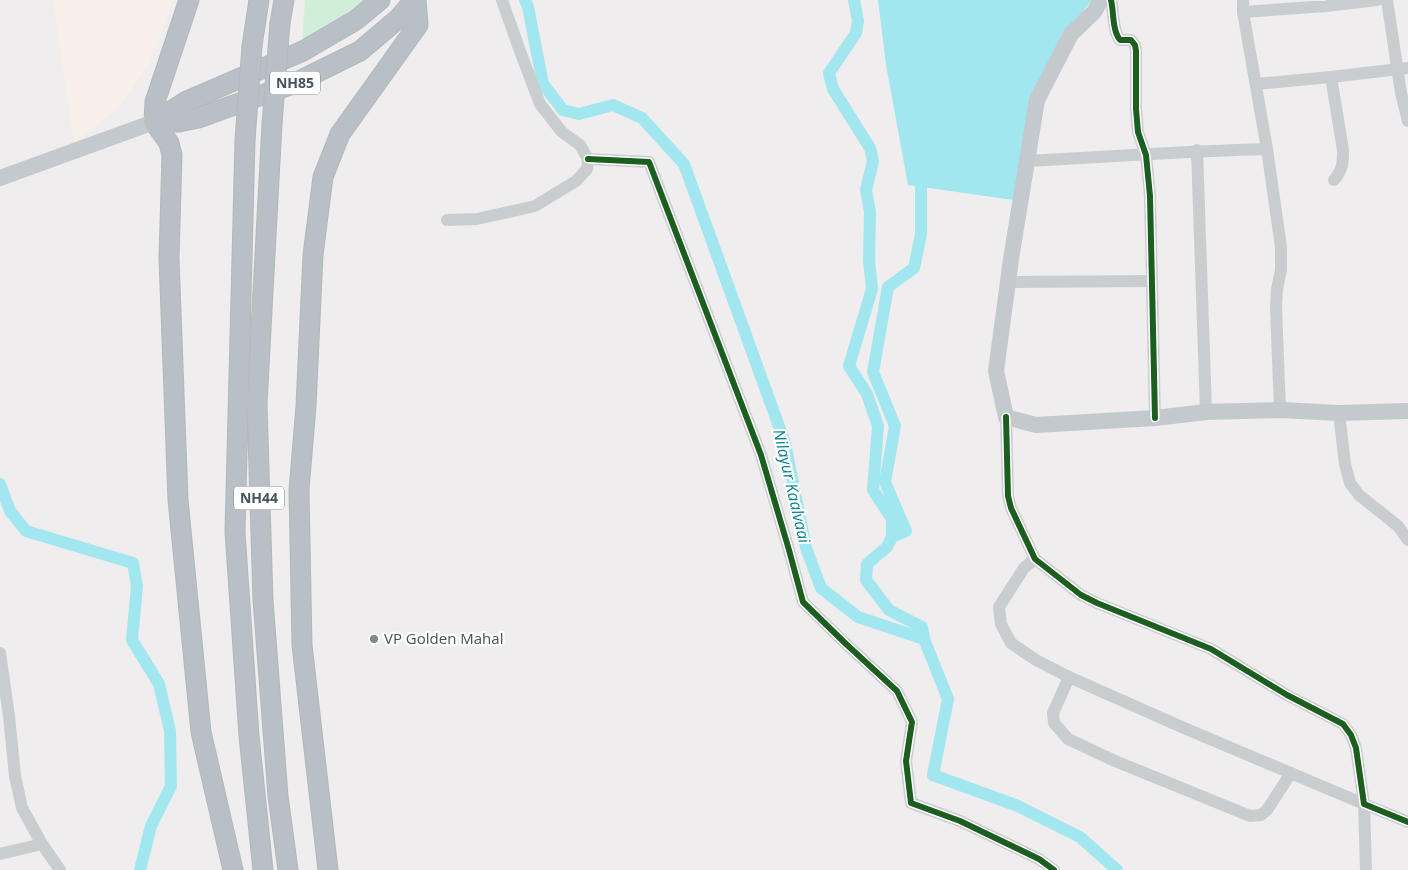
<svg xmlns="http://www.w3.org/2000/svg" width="1408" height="870" viewBox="0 0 1408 870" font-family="'Open Sans',sans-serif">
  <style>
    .commercial { fill: #f7f0e8 }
    .green { fill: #d0efd9 }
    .water { fill: #a2e7f0 }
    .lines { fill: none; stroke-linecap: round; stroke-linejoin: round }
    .canal { stroke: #a2e7f0; stroke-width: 12 }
    .highway-casing { stroke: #b2b8be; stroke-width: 21 }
    .minor { stroke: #cacdcf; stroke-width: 12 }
    .major { stroke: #c4c9cd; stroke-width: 16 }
    .highway { stroke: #b9c0c5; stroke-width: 19 }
    .highway-bridge-casing { stroke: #b2b8be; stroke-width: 21; stroke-linecap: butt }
    .highway-bridge { stroke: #b9c0c5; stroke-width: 19 }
    .cycleway-casing { stroke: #fff; stroke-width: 9 }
    .cycleway { stroke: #1b5e20; stroke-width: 6 }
    .poi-dot { fill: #80898e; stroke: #fff; stroke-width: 2 }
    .labels { text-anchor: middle; stroke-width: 4.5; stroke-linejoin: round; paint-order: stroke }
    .shield { fill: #fff; stroke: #7c878c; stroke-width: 1 }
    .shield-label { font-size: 14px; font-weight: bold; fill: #44535b }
    .poi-label { font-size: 15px; fill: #44535b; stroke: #fff; text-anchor: start }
    .water-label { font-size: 16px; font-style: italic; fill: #068090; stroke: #fff }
  </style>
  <rect width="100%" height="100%" fill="#efedee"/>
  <path class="commercial" d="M53,0H173L150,63L118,108L74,144Z"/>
  <path class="green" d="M305,0H369L302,44Z"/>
  <path class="water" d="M878,0H1092L1062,37L1013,200L908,185L886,65Z"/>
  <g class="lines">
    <g class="canal">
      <path d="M525,0L528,7L543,84L563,110L579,114L613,105L642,118L684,164L785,443L806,548L821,588L858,617L924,639L948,699L933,775L1018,806L1080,837L1117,870"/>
      <path d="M854,0L858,21L856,33L829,73L833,89L870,148L873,161L866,190L870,212L869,260L872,289L849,366L867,394L878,426L873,490L892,519V537L887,547L867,564L866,580L889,610L922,627L924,639"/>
      <path d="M0,484L10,511L26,531L133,563L137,586L132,640L159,684L170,731L171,786L151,826L140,870"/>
      <path d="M892,537L906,531L885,482L895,426L873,372L888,287L914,268L921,234V172"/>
    </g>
    <defs>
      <g id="highway">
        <path d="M189,0L155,102L154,122L169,143L172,155L169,258L178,500L201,732L233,870"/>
        <path d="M280,23L284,0"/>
        <path d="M252,46L259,0"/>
        <path d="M154,122H179L198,118L295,83L360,51L399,18L414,0"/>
        <path d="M154,122L185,102L303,51L356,20L380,0"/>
        <path d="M272,124L257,404L263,600L278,796L288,870"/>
        <path d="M245,140L235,532L249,736L263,870"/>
        <path d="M328,870L302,645L299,490L306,406L313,255L323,177L340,134L418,25L416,0"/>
      </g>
    </defs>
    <use href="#highway" class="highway-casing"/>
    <g class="minor">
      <path d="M1111,0C1114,12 1112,30 1120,40H1131L1135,45L1136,51V109L1138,132L1146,155L1150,196L1155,418"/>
      <path d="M1243,0V12L1326,6L1377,0"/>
      <path d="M1387,0L1401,93L1408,121"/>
      <path d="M1243,12L1267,149L1281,247V270L1277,289L1276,308L1280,410"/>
      <path d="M1331,77L1343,150C1343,163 1343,169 1334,180"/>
      <path d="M1256,84L1331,77L1408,68"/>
      <path d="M1197,150L1206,412"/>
      <path d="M588,159L649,162L761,455L789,550L803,602L845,643L897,691L912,722L906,761L911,803L960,821L1039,859L1054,870"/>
      <path d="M1027,161C1107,157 1187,151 1267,149"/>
      <path d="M447,220L477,219L535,206L576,181L587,169L588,159L580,145L562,132L540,104L520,51L502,0"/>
      <path d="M1008,282L1151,281"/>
      <path d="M1339,413L1345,464L1350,483L1359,495L1398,526L1408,540"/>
      <path d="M1006,417L1008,496L1011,508L1035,559L1081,595L1097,603L1211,649L1287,695L1343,724L1351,735L1356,748L1364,804L1408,822"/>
      <path d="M1035,559L1024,568L999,607L1001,624L1011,643L1036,660L1069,677L1184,728L1364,804L1366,870"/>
      <path d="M0,653L9,716L15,776L22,808L42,844L60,870"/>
      <path d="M1069,677L1053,713L1054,723L1068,739L1115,761L1250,816L1261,815L1267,810L1291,773"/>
      <path d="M0,854L42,844"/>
    </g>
    <g class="major">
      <path d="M1101,0L1094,12L1071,34L1037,100L1011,259L996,371L1006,417L1036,425L1155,418L1206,412L1280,410L1339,413L1408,411"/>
      <path d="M0,178L154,122"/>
    </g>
    <use href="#highway" class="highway"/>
    <defs>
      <g id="highway-bridge">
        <path d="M272,124L280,23"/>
        <path d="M245,140L252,46"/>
      </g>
    </defs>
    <use href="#highway-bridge" class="highway-bridge-casing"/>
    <use href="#highway-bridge" class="highway-bridge"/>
    <defs>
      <g id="cycleway">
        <path d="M1111,0C1114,12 1112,30 1120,40H1131L1135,45L1136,51V109L1138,132L1146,155L1150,196L1155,418"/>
        <path d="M588,159L649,162L761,455L789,550L803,602L845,643L897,691L912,722L906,761L911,803L960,821L1039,859L1054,870"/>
        <path d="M1006,417L1008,496L1011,508L1035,559L1081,595L1097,603L1211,649L1287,695L1343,724L1351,735L1356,748L1364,804L1408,822"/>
      </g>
    </defs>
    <use href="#cycleway" class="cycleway-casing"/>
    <use href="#cycleway" class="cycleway"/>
  </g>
  <circle class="poi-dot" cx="374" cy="639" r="5"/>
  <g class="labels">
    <g class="shield">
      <rect x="270" y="71.5" width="50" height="23" rx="4"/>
      <rect x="234" y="486.5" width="50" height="23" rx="4"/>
    </g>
    <g class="shield-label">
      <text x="295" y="88">NH85</text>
      <text x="259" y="503">NH44</text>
    </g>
    <g class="poi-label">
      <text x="384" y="644">VP Golden Mahal</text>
    </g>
    <g class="water-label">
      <text transform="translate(792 486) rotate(77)" y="6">Nilayur Kaalvaai</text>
    </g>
  </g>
</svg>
